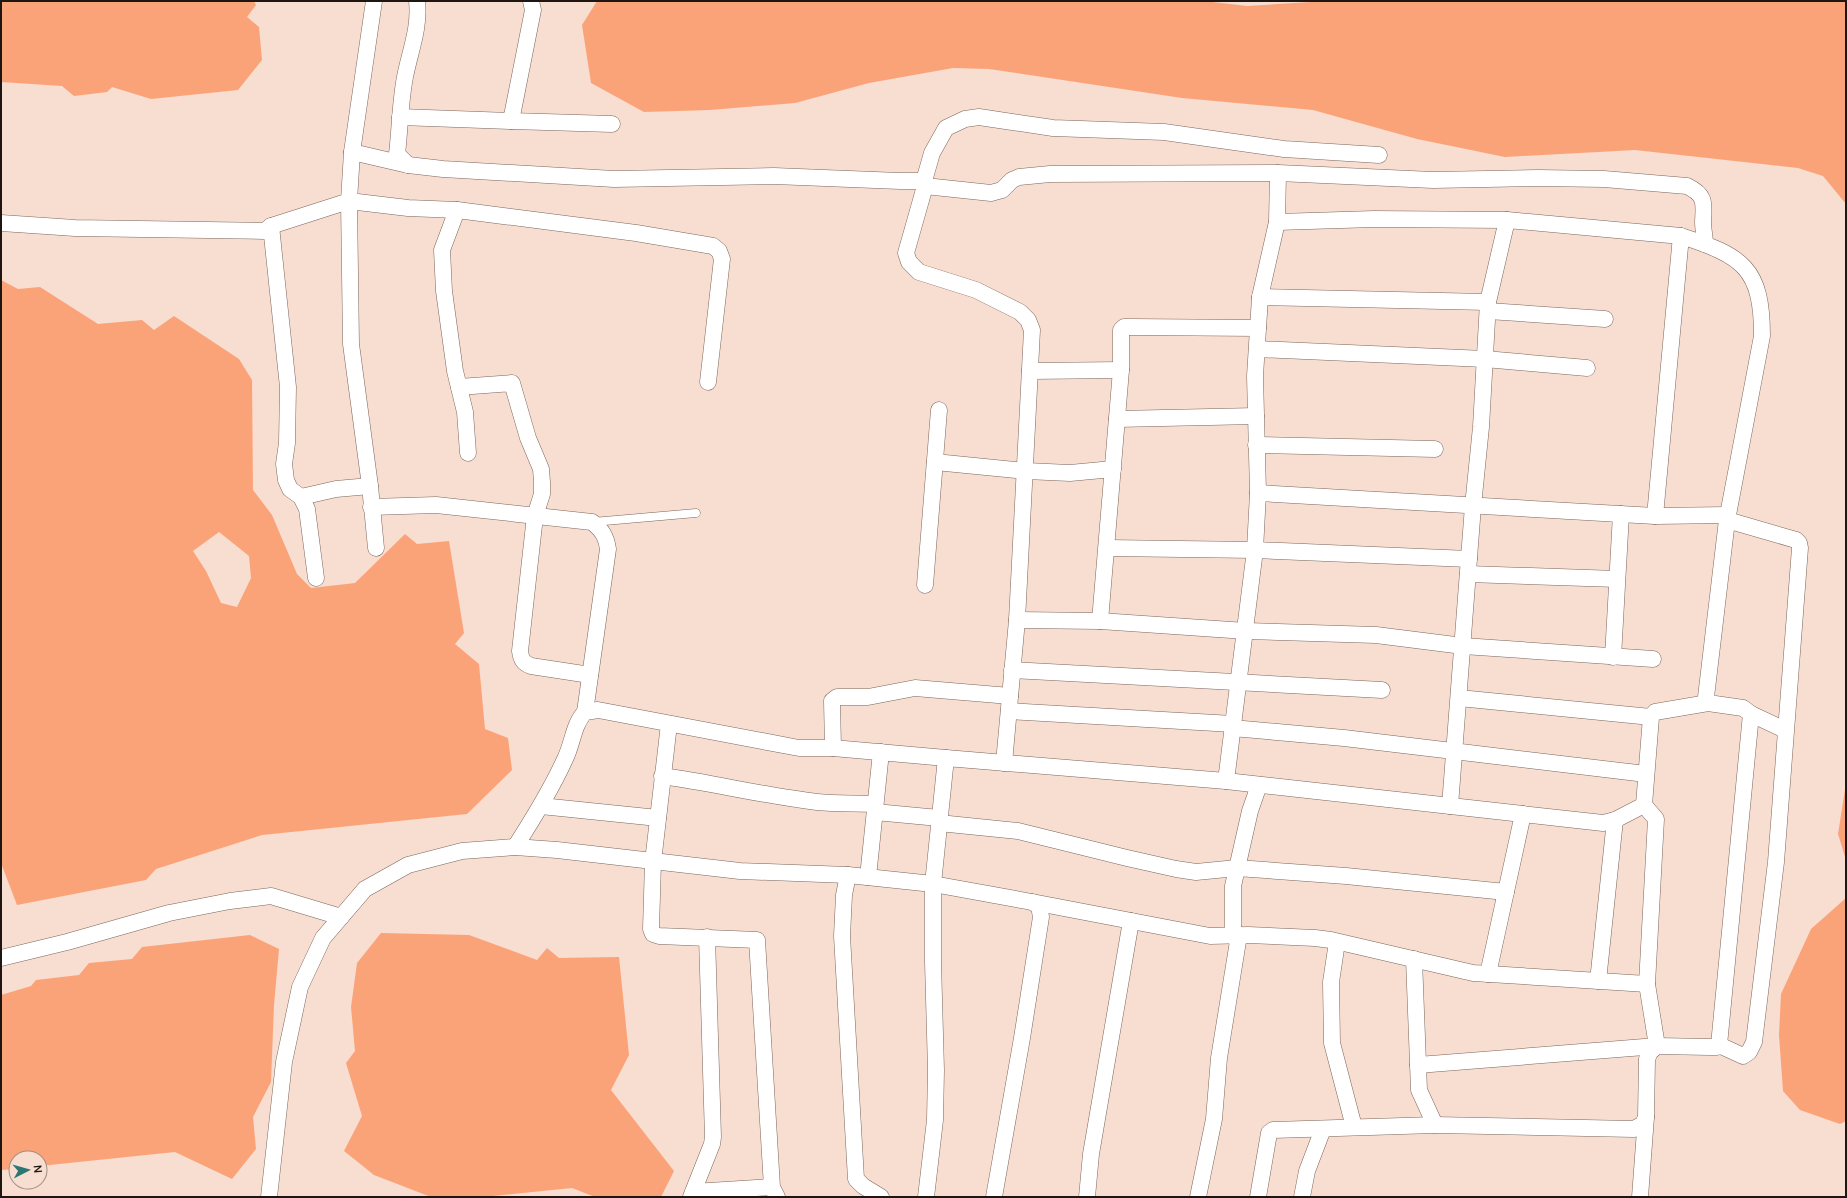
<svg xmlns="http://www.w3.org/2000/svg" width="1847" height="1198" viewBox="0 0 1847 1198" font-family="Manrope,sans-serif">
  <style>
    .water { fill: #fba378; fill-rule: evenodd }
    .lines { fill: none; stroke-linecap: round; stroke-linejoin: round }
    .lane-casing { stroke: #7c665b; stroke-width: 9 }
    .street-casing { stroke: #7c665b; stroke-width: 17 }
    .lane { stroke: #fff; stroke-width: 8 }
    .street { stroke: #fff; stroke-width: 16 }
  </style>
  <rect width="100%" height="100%" fill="#f8ddd1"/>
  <g class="water">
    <path d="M1,1H254L256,5L247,17L259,27L262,60L238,90L151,99L112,87L107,92L74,96L62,86L1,82Z"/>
    <path d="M597,1H1204L1247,6L1328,1H1846V204L1823,176L1798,168L1635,150L1505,157L1417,139L1313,110L1182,98L989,69L953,68L869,83L795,103L710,110L644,112L591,83L582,25Z"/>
    <path d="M1,280L18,289L40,287L98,324L142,320L154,330L174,316L239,359L252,380L253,490L272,515L297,574L311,588L355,583L405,534L417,544L449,541L464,633L455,644L479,664L485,729L508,738L512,770L467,814L262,835L156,869L146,880L17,905L1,863ZM219,532L249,556L251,578L237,607L221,603L206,571L193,551Z"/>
    <path d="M1846,783V860L1838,834Z"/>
    <path d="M1846,898V1121L1840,1124L1800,1110L1783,1091L1779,1035L1781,994L1811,929Z"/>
    <path d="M381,933L469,935L537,960L547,948L559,958L619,957L629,1055L611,1090L674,1171L661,1197H595L572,1188L484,1197H431L374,1175L344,1151L362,1116L346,1063L355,1051L351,1007L357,963Z"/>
    <path d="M250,935L279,949L274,1005L271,1082L253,1117L256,1149L232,1179L175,1152L40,1166V1158H16V1169L1,1170V995L31,986L36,980L79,975L89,963L132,959L142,947Z"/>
  </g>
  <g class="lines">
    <defs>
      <path id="lane" d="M593,522L696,513"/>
      <g id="street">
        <path d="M400,117L511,121L533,10L531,1"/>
        <path d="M511,121L612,124"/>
        <path d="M352,152L408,165L443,169L614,179L774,176L900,181H924L925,186L991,193L1002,190L1012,180L1019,177L1050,174L1278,173L1433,180L1538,178L1604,179L1687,186C1706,195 1704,203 1703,222C1703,229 1705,237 1705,244"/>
        <path d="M408,165L397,154C400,129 400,103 405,77C410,51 420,28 417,1"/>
        <path d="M924,181L932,153L946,128L965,119L979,117L1053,128L1164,132L1284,149L1379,155"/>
        <path d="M925,186L906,253L909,262L919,272L976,290L1020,312L1028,320L1032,330L1017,620L1004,763"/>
        <path d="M457,210L442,250L444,291L455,371L465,412L468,453"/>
        <path d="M1,223L75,228L265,231L271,226L349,201L352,152L374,1"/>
        <path d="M271,226L288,387L287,443L284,464L286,480L290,489L301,497L307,509L316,578"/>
        <path d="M1260,297L1488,302"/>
        <path d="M1488,311L1605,319"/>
        <path d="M1257,349L1485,359L1587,368"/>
        <path d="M1030,371L1121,370"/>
        <path d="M459,387L512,383L528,438L541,469L542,482V494L535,516L520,651C521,659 523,663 531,666L590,675"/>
        <path d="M1117,419L1256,416"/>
        <path d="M1256,445L1435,449"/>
        <path d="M935,462L1026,471L1070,473L1113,469"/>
        <path d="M1258,493L1655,516L1728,515"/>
        <path d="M301,497L336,489L370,486"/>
        <path d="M371,507L436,505L592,522C602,530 606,536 608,549L585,712"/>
        <path d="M1655,516L1681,236"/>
        <path d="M376,548L370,486L351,344L349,201L408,208L457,210L636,233L713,246L719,251L722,259L708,382"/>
        <path d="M1107,548L1255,550L1469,559"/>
        <path d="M1468,574L1617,579"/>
        <path d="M925,585L939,410"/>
        <path d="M1017,620L1100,621L1246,631L1376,635L1463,646L1653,659"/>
        <path d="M1100,621L1121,370V330L1124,327H1131L1258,328"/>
        <path d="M1613,657L1621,514"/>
        <path d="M1012,670L1382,690"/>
        <path d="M1459,698L1651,717"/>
        <path d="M1009,711L1233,724"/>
        <path d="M1751,714L1785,730"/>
        <path d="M669,724L653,862L651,929L653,934L659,936L757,940L772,1187L777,1197"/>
        <path d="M1232,728L1344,738L1646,774"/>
        <path d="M833,748L832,701L837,697H868L915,688L1010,696"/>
        <path d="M662,776C714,783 765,796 817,802C836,804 856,803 875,804"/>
        <path d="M1226,781L1255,550L1258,493L1255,376L1260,297L1277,222L1278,173"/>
        <path d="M541,806L658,818"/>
        <path d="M1450,806L1473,506L1481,427L1488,302L1507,220"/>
        <path d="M875,812L939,818"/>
        <path d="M939,823L1018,831L1127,858L1176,869L1196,872L1237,868L1346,876L1506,892"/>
        <path d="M515,847C533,819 551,790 565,759C573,743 573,725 585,712L598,710L614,713L799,748H833L946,758"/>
        <path d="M848,875L844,895L842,936L856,1179L863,1186L881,1197"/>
        <path d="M868,877L881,752"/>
        <path d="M1032,902L1210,936L1248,935L1315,938L1331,940L1473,973L1647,984"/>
        <path d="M1233,936V886L1250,811L1259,785"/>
        <path d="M1337,942L1331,982L1332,1043L1354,1127"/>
        <path d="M1,958L67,942L169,913L230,901L271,896L341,917"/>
        <path d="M1414,959L1419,1090L1435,1125"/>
        <path d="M1488,974L1523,814"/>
        <path d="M1598,981L1615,820"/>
        <path d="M1719,1045L1743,1056L1749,1052L1754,1042L1776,862L1800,548L1799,543L1796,540L1727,520"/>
        <path d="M1418,1065L1657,1046L1647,984L1656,819L1644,805L1651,717L1655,712L1708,703"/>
        <path d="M693,1192L772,1187"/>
        <path d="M269,1197L284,1062L300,987L323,938L365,889L408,865L462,851L515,847L557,850L740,871L848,875L933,884V962L936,1070L935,1120L926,1197"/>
        <path d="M691,1197L712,1144L713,1137L707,937"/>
        <path d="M994,1197L1022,1038L1041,917L1039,906L1032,902L933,884L946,758L1226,781L1603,823L1615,820L1644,805"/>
        <path d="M1087,1197L1091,1154L1131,921"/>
        <path d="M1198,1197L1214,1119L1219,1058L1239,935"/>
        <path d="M1258,1197L1269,1133L1273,1130L1435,1125L1634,1129L1643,1124L1646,1117L1647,1059L1650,1052L1657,1046L1710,1047H1717L1719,1045L1751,714L1743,708L1708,703L1706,697L1727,520L1762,336C1762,268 1743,256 1681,236L1507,220L1374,219L1277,222"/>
        <path d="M1302,1197L1307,1171L1323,1129"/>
        <path d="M1640,1197L1646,1117"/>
      </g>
    </defs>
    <use href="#lane" class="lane-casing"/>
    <use href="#street" class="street-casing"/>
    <use href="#lane" class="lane"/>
    <use href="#street" class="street"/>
  </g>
  <rect width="1847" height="1198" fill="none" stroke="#1f1611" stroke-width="4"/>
  <g transform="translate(28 1170) rotate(84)"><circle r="19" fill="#f8ddd1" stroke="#a18d84"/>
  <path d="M0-3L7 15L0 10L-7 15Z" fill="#2c7673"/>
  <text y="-6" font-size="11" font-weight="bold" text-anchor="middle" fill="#1f1611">N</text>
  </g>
</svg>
